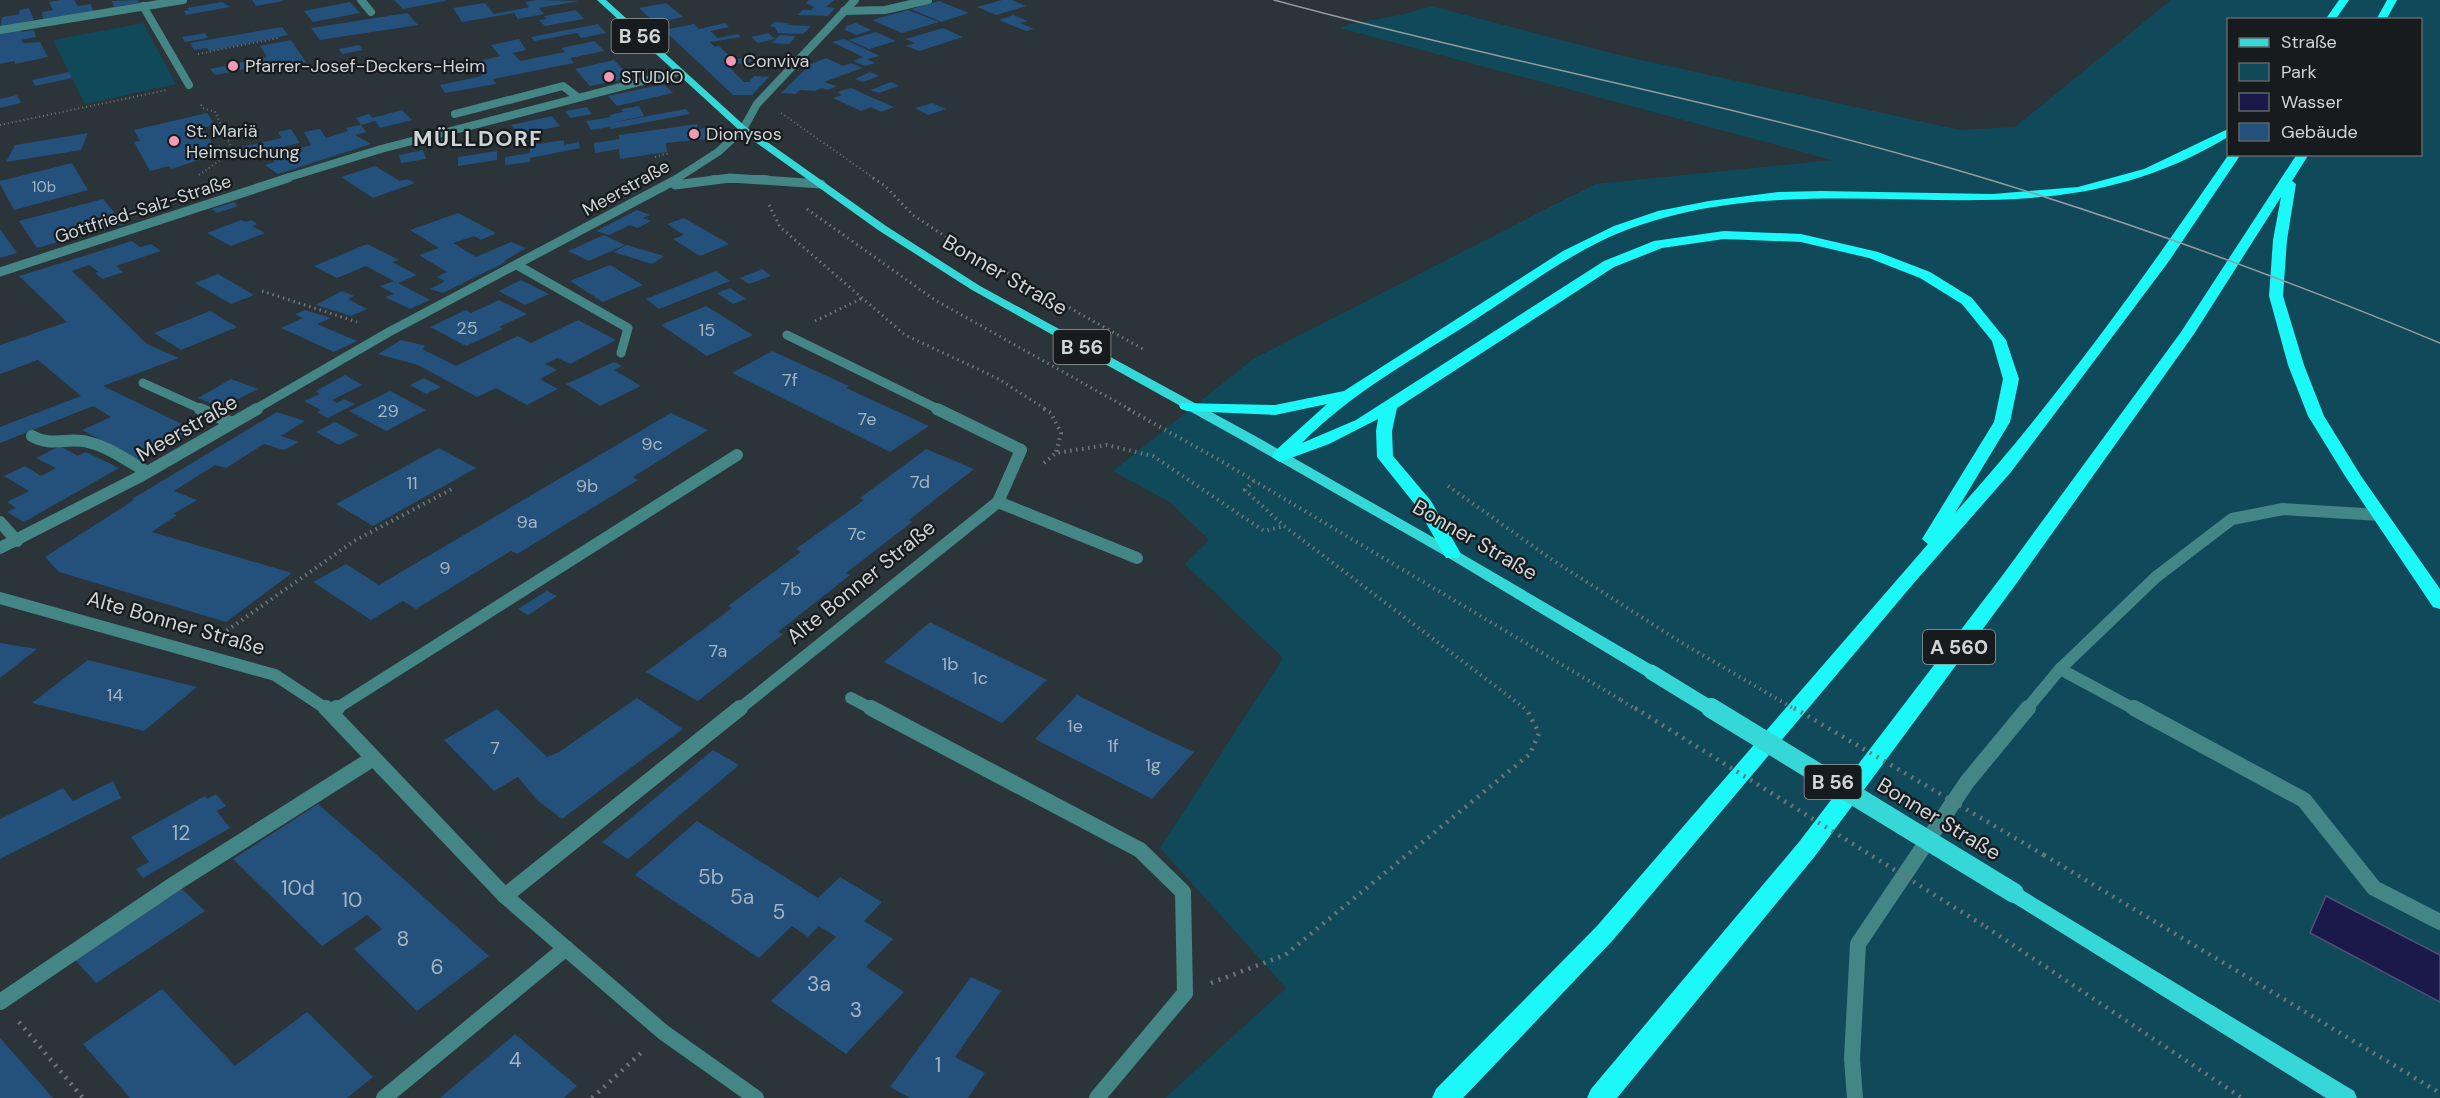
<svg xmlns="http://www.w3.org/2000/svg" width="2440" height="1098" viewBox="0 0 2440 1098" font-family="'DM Sans',sans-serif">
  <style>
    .green { fill: #0f495a; fill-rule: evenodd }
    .water { fill: #1a1949; stroke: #505174; stroke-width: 1.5 }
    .building { fill: #24507c }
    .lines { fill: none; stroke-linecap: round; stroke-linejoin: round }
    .path-far3 { stroke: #6f777a; stroke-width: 2; stroke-dasharray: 1 3; stroke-linecap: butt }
    .path-far2 { stroke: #6f777a; stroke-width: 3; stroke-dasharray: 1.5 4; stroke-linecap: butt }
    .path-far1 { stroke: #6f777a; stroke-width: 4; stroke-dasharray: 1.5 4.5; stroke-linecap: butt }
    .path { stroke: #6f777a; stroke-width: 4.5; stroke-dasharray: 2 6; stroke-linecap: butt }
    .service-far3 { stroke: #448585; stroke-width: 8 }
    .service-far2 { stroke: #448585; stroke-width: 9 }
    .service-far1 { stroke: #448585; stroke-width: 12 }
    .service { stroke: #448585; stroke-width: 16 }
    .minor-far3 { stroke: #448585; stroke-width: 8 }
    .minor-far2 { stroke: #448585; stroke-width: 9 }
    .minor-far1 { stroke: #448585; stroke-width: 12 }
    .minor { stroke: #448585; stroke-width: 16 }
    .tertiary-far2 { stroke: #448585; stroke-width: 8 }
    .tertiary-far1 { stroke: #448585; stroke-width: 9 }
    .tertiary { stroke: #448585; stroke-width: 12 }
    .primary { fill: #36d7d7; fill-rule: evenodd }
    .motorway { fill: #1cf7f7; fill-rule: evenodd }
    .tram { stroke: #949b9e; stroke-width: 1.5 }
    .path-bridge-far1 { stroke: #6f777a; stroke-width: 4; stroke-dasharray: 1.5 4.5; stroke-linecap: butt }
    .path-bridge { stroke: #6f777a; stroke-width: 4.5; stroke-dasharray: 2 6; stroke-linecap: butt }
    .primary-bridge-far1 { stroke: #36d7d7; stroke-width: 15 }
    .primary-bridge { stroke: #36d7d7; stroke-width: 20 }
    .poi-dot { fill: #f19ab1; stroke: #171b1d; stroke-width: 2 }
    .labels { text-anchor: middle; stroke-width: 4.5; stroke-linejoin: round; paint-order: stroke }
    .far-number-label { font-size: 15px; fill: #a4b4c0 }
    .far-poi-label { font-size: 18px; fill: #cfd5d7; stroke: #171b1d; text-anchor: start }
    .far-street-label { font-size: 18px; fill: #cfd5d7; stroke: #171b1d }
    .number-label { font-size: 18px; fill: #a4b4c0 }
    .shield { fill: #171b1d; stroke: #989d9f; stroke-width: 1.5 }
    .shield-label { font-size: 20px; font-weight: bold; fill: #cfd5d7 }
    .street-label { font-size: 21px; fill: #cfd5d7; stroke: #171b1d }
    .near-number-label { font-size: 21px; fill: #a4b4c0 }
    .far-district-label { font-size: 22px; font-weight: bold; letter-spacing: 1.5px; fill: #cfd5d7; stroke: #171b1d }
  </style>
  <rect width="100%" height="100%" fill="#2b3438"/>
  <g class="green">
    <path d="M2171,0H2440V955L2326,897L2310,933L2440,1002V1098H1165L1286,988L1160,848L1283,658L1185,564L1209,540L1171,503L1113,471L1253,359L1595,184L1832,160L1340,28L1350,24L1405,14L1431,6L1619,55L1960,130L2015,127ZM2228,20H2420V154H2228Z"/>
    <path d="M143,23L176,84L85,104L53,40Z"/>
  </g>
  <path class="water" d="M2326,896L2440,955V1002L2310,933Z"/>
  <g class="building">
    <path d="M60,0H74L78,6L91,4L93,11L43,19L42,12L53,10L49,2Z"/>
    <path d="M137,0L140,3L114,7L112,1Z"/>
    <path d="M252,0H283V1L256,6Z"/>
    <path d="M394,0H445V1L403,9Z"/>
    <path d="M537,0L580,1L539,8L544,14L518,19L514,13L462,22L453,8L485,3L494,14L529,7L525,2Z"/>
    <path d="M809,0H834L826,7L835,8L828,16L798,15L803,10H811L814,7L806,3Z"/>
    <path d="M1002,0H1012L1026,6L996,15L977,7Z"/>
    <path d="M939,1L969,13L941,22L911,9Z"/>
    <path d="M222,2L230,7L186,15L184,11L189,10L187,8Z"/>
    <path d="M350,2L360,13L313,22L304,11Z"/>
    <path d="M666,3L683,17L655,23L639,8Z"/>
    <path d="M29,8L34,20L0,27L2,17L20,14L19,10Z"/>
    <path d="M576,10L584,19L545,26L539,20L547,19L544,16Z"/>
    <path d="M908,10L939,22L902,33L872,20Z"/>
    <path d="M407,13L418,25L320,40L311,28Z"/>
    <path d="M1013,15L1028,21L1020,23L1034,29L1026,31L999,20Z"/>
    <path d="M774,22L789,23L787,25L811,26L803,34L778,33L775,27L770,26Z"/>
    <path d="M725,23L729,27L710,31L718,38L738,34L741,37L710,42L715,47L719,46L731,57L735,56L738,59L757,55L762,59L728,66L744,82H749L754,76L769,77L752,95H733L664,30L694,24L699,29Z"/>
    <path d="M856,23L871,30L857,35L845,30L846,26Z"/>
    <path d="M598,24L606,33L581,38L577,33L534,41L531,37Z"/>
    <path d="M282,27L288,35L209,51L207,48L194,50L190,43Z"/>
    <path d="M943,28L963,37L919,51L906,46L915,43L906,39Z"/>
    <path d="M21,30V32L34,30L36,37L21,40L23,43L40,42L48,57L15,64L14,61L0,64V34Z"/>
    <path d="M876,32L896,41L869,49L849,40Z"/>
    <path d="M205,33L208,38L185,42L182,37Z"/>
    <path d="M768,33L775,39L758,43L751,37Z"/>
    <path d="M780,35L796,36L789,44L772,43Z"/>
    <path d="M519,39L526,50L513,53L520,61L565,52L561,48L595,41L604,51L570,58L574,63L493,79L496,84L445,93L440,85L482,76L481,75L488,73L479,61L500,56L491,45Z"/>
    <path d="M844,39L880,56L867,59L875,63L865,66L853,61L863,57L832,42Z"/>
    <path d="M291,40L306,62L274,68L271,64L215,75L210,69L267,57L260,46Z"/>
    <path d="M359,45L363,50L342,54L339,49Z"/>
    <path d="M826,58L843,66L851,63L862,68L824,82L837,86L828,90L822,88L815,91L800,90L796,94L781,93L811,64Z"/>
    <path d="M614,60L631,78L590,86L575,69Z"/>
    <path d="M69,72L72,78L35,86L32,80Z"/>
    <path d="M870,72L879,76L863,82L855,79Z"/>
    <path d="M891,82L899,86L879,93L870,90Z"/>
    <path d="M664,84L673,93L617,106L608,96Z"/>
    <path d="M851,88L871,97L894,107L881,112L871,107L861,111L833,98L842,95L837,92Z"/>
    <path d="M17,95L21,103L0,108V99Z"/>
    <path d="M932,103L946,109L928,115L915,108Z"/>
    <path d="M639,106L644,116L600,125L686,109L690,114L611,129L610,127L591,130L586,121L611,117L609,115L623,112L621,109Z"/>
    <path d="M587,107L592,114L570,118L565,111Z"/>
    <path d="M402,110L412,120L380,128L375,121L361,125L356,118L369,114L372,118Z"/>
    <path d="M207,113L215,125L202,128L219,154L171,169L169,166L150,171L134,142L140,141L134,130Z"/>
    <path d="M552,116L560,126L518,135L511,125Z"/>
    <path d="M697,124V129L706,128L707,139L666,143L667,152L620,159L619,149L595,153L594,143L619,139V135Z"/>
    <path d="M361,125L366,132L355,135L371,144L278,174L265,165L275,162L268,149L245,154L241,147L282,138L278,132L291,129L300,143L286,146L289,151L311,145L304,132L320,129L326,138L348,131L346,128Z"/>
    <path d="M88,133L81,150L6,162L15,145Z"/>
    <path d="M451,136L455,139L434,145L431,142Z"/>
    <path d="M564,140V145L579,142L580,148L530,158V162L505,165V157L530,153V145Z"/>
    <path d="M423,150L426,159L401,163L399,155Z"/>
    <path d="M497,151V160L458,166V157Z"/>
    <path d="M72,163L88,190L14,210L0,184V181Z"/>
    <path d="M375,166L400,181L407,179L415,183L373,198L341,177Z"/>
    <path d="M103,199L124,224L37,248L19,221Z"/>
    <path d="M234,202L238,206L217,213L212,209Z"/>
    <path d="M637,210L650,215L643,218L651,221L638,228L630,225L609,235L596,231Z"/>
    <path d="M458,213L496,233L481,240L474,236L453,243L476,257L511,242L526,248L504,261L506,262L443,293L430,289L445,281L436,277L447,272L419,255L439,248L410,230Z"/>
    <path d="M684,218L729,244L700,256L673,239L684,235L667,224Z"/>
    <path d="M241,220L246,222L251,220L257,224L252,226L265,233L231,246L207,233Z"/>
    <path d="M0,229L17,253L0,258Z"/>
    <path d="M604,235L625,245L589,261L568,251Z"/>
    <path d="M132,241L140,247L151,244L161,251L116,266L123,272L103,279L95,273L99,272L89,265L72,271L147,344L179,358L103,386L184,425L190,421L202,427L141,461L82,430L111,417L93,406L0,443V427L81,396L38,360L0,374V345L67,322L19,276Z"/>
    <path d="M367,244L399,260L392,262L417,275L398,283L430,300L410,309L385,297L394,294L380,286L394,281L366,266L337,278L314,266Z"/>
    <path d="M627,245L664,256L652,264L613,252Z"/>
    <path d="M610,265L643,285L603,302L570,281Z"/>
    <path d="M762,269L771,276L749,284L740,278Z"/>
    <path d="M716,271L730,281L659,309L646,299Z"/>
    <path d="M218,274L254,295L231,304L195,283Z"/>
    <path d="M521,280L549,294L525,305L499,291Z"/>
    <path d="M730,288L746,299L733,304L717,293Z"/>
    <path d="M342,291L354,296L348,299L367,309L351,316L316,305Z"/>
    <path d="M499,300L527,314L499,327L503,329L466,346L430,327L466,310L471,313Z"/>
    <path d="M706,306L753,335L707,356L661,325Z"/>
    <path d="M305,310L331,318L317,324L357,341L334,352L281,328L303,318L295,314Z"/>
    <path d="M210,311L237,327L181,350L154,333Z"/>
    <path d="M578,320L616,340L570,364L558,358L545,364L557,370L540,379L558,389L527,405L496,388L477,397L418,365L378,354L401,340L426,346L422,349L456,366L518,336L531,343Z"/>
    <path d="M772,351L849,386L846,388L929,426L890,452L732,373Z"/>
    <path d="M614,362L622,366L614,370L641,386L600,406L566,384Z"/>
    <path d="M345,375L362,385L332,400L337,403L344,399L355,404L328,418L317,412L321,410L304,401L320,394L316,391Z"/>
    <path d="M424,378L441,387L426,394L410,385Z"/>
    <path d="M231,379L258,389L221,408L198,398Z"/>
    <path d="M390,391L426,410L386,431L349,411Z"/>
    <path d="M277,412L305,421L281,436L299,442L284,450L264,444L226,468L215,465L174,491L197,500L173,514L177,515L152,532L292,573L226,622L59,572L45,557L134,500L132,499Z"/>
    <path d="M671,413L708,430L633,477L638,480L517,554L511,551L416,609L403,601L371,620L313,582L346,564L379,585Z"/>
    <path d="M335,422L359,435L339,445L316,432Z"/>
    <path d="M60,446L78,456L86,452L119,468L24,522L7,512L16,508L7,502L29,491L4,476L25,466L41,476L56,468L36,458Z"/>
    <path d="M439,448L476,468L373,526L336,504Z"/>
    <path d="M926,449L974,469L909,520L912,522L846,573L850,575L778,632L783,634L698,701L646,672L732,608L728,606L801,552L796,549L864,500L860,498Z"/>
    <path d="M547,591L557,596L528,615L518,609Z"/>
    <path d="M930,622L958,636L1047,680L1002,723L884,662Z"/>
    <path d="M0,643L37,649L0,678Z"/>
    <path d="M88,660L197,687L144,731L32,703Z"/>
    <path d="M1077,695L1153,733L1194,752L1152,799L1035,739Z"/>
    <path d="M637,698L683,729L562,819L537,800L518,777L494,791L444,740L497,709L547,757L559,752Z"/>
    <path d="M713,750L739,765L628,859L602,842Z"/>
    <path d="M113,781L121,798L0,859V819L63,788L73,801Z"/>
    <path d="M216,794L226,806L217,811L230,828L143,878L136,869L149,862L131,837L205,796L207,799Z"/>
    <path d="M318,804L379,857L489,956L417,1011L354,949L382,929L367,915L322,946L233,859Z"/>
    <path d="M697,821L818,898L840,877L882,902L864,921L893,939L866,967L904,992L846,1054L771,1001L836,937L819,926L808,937L792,926L759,958L635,875Z"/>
    <path d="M182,889L205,911L96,983L75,960Z"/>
    <path d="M971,977L1001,991L955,1057L985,1073L968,1098H910L890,1087Z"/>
    <path d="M162,989L235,1066L307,1012L373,1077L347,1098H130L83,1044Z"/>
    <path d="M515,1034L577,1086L564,1098H440Z"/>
    <path d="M0,1038L32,1074L53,1098H0Z"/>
  </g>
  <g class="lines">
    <g class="path-far3">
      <path d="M198,54L278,38"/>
      <path d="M781,113L875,179"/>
      <path d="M0,125L167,90"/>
      <path d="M655,157L669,153"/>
      <path d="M199,175L233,151L215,112L203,108L200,103"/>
    </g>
    <g class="path-far2">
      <path d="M873,178L884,185L913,215L961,247L1143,349"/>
      <path d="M769,205L780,227L905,335L997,378L1047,410"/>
      <path d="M807,209L935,300L1131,410"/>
      <path d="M262,291L357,322"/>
      <path d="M815,321L863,298"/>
    </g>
    <g class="path-far1">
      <path d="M1044,409L1051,413L1061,433L1056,453"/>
      <path d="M1128,409L1221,461L1621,700"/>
      <path d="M1044,463L1056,453L1107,445L1153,456L1264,531L1284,526"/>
      <path d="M1254,481L1245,490L1284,526L1527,710"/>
      <path d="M1448,486L1551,559L1682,643"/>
      <path d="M222,634L354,541L452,489"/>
    </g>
    <g class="path">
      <path d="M2044,855L2440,1093"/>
      <path d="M1986,927L2242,1098"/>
      <path d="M1211,983L1285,955L1530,754L1539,733L1526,708"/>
      <path d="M19,1022L83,1098"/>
      <path d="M592,1098L643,1051"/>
    </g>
    <g class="service-far3">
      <path d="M361,0L371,12"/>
      <path d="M455,114L563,86L576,96"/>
    </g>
    <g class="service-far2">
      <path d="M517,265L628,328L621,353"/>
      <path d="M143,383L203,410"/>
    </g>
    <g class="service-far1">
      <path d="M200,409L232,423"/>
      <path d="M32,436C50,447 69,437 88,442C109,447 128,461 147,472"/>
      <path d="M998,502L1137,558"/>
      <path d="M0,522L17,541"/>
      <path d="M2060,669L2136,710"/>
      <path d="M851,698L874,710"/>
      <path d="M334,710L737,455"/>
      <path d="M2026,710L2060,669L2156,577L2232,519L2283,509L2380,515"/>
    </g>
    <g class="service">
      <path d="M871,708L1140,850L1183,892L1185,993"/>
      <path d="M2134,708L2304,800L2374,888L2440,922"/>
      <path d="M331,712L337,708"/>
      <path d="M0,1002L176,883L372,759"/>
      <path d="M384,1098L566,948"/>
      <path d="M1855,1098L1852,1059L1858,944L1967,782L2028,708"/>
    </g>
    <g class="minor-far3">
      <path d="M143,6L189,85"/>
      <path d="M844,11L885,10L928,0"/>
      <path d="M0,30L183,0"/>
      <path d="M283,179L381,149L678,72"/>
    </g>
    <g class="minor-far2">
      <path d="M0,272L288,178"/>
      <path d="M787,335L940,410"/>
    </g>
    <g class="minor-far1">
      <path d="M0,598L275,675L328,710"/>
      <path d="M738,710L998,502L1021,450L937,409"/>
    </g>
    <g class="minor">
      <path d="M326,708L505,896L663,1032L756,1098"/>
      <path d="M505,896L740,708"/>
      <path d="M1097,1098L1185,993"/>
    </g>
    <g class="tertiary-far2">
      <path d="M676,179L718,152L743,129L757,104L855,0"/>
      <path d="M714,179H766"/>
    </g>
    <g class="tertiary-far1">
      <path d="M675,185L730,178L821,184"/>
      <path d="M254,410L389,332L679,178"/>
    </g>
    <path class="tertiary" d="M0,548L139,477L257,409"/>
    <g class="primary">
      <path d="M597,0H606L746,127L886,226L980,286L1257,437L1457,551L1657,668L1659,672L1657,676H1645L1447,557L1247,443L972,290L878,230L740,131Z"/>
      <path d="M2014,885L2354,1091L2357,1098H2326L2007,899L2004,893L2007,887Z"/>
    </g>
    <g class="motorway">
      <path d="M2339,0H2349L2335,20H2325Z"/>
      <path d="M2387,0H2397L2386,20H2376Z"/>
      <path d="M2228,129V137C2076,228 1945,191 1780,200C1719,203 1654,215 1599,242C1551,266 1507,300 1462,328C1406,363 1348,396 1302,443L1356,420L1604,261L1654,241L1724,231L1801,234L1878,252L1930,272L1972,298L2006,340L2019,379L2010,422L1955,513C2055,402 2144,278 2229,154H2241L2169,261L2011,472L1913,584L1613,940L1463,1098H1432L1436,1089L1597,926L1928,544L1922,539L1994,422L2003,379L1992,341L1962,304L1920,278L1869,258L1801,242L1724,239L1662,248L1614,267L1397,408L1392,431L1393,456L1431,501L1461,554L1458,558H1446L1417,507L1377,457L1376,431L1378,419L1329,444L1280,462L1272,457L1275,451L1327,404L1275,415L1187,411L1181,409L1179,406L1181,403L1275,405L1344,391L1563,251L1614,226L1658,211L1709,201L1778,192L1821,191L1993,194L2078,187L2144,169Z"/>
      <path d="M2297,154H2309L2292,181L2296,184L2287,240L2283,296L2304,365L2324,416L2361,476L2440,589V609L2433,607L2345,476L2308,416L2288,365L2269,296L2273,240L2281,197L2194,334L2016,584L1815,856L1617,1098H1587L1591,1089L1799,842L2002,576L2181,332Z"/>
    </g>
    <path class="tram" d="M1274,0C1487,58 1703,98 1915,158C2094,208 2268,272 2440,343"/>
    <g class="path-bridge-far1">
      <path d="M1682,643L1796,710"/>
      <path d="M1621,700L1637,710"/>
    </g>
    <g class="path-bridge">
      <path d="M1635,708L1986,927"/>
      <path d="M1794,708L2044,855"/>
    </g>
    <path class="primary-bridge-far1" d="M1651,672L1713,710"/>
    <path class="primary-bridge" d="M1711,708L2014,893"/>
  </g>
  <g class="poi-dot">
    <circle cx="731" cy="61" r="6"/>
    <circle cx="233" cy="66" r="6"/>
    <circle cx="609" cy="77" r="6"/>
    <circle cx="694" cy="134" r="6"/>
    <circle cx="174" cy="141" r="6"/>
  </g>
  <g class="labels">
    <g class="far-number-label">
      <text x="44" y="192">10b</text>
    </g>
    <g class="far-poi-label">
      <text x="743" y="67">Conviva</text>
      <text x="245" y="72">Pfarrer-Josef-Deckers-Heim</text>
      <text x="621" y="83">STUDIO</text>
      <text x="186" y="137">St. Mariä<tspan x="186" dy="21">Heimsuchung</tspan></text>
      <text x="706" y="140">Dionysos</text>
    </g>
    <g class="far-street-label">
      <text transform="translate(626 188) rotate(-29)" y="6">Meerstraße</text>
      <text transform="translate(143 209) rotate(-18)" y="6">Gottfried-Salz-Straße</text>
    </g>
    <g class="number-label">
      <text x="467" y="334">25</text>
      <text x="707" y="336">15</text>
      <text x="790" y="386">7f</text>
      <text x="388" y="417">29</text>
      <text x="867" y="425">7e</text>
      <text x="652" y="450">9c</text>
      <text x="920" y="488">7d</text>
      <text x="412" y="489">11</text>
      <text x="587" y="492">9b</text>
      <text x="527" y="528">9a</text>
      <text x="857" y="540">7c</text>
      <text x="445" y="574">9</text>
      <text x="791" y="595">7b</text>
      <text x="718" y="657">7a</text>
      <text x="950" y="670">1b</text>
      <text x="980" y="684">1c</text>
      <text x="115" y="701">14</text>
      <text x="1075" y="732">1e</text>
      <text x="1113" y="752">1f</text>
      <text x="495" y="754">7</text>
      <text x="1153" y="771">1g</text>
    </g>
    <g class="shield">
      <rect x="611.5" y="19" width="57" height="34" rx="4.5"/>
      <rect x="1053.5" y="330" width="57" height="34" rx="4.5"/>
      <rect x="1923" y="630" width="72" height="34" rx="4.5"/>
      <rect x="1804.5" y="765" width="57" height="34" rx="4.5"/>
    </g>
    <g class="shield-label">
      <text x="640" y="43">B 56</text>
      <text x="1082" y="354">B 56</text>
      <text x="1959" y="654">A 560</text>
      <text x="1833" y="789">B 56</text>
    </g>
    <g class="street-label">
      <text transform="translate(1005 275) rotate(30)" y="7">Bonner Straße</text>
      <text transform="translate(187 428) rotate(-30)" y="7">Meerstraße</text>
      <text transform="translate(1475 540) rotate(30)" y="7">Bonner Straße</text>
      <text transform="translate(861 582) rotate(-39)" y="7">Alte Bonner Straße</text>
      <text transform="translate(176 623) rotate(16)" y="7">Alte Bonner Straße</text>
      <text transform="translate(1939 819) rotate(31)" y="7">Bonner Straße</text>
    </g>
    <g class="near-number-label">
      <text x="181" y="840">12</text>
      <text x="711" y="884">5b</text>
      <text x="298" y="895">10d</text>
      <text x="742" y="904">5a</text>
      <text x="352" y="907">10</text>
      <text x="779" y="919">5</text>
      <text x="403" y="946">8</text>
      <text x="437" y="974">6</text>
      <text x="819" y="991">3a</text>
      <text x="856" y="1017">3</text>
      <text x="515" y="1067">4</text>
      <text x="938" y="1072">1</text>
    </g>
    <g class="far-district-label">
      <text x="478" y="146">MÜLLDORF</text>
    </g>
  </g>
  <rect x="2227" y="18" width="195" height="138" fill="#171b1d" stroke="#616567" stroke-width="1.5"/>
  <rect x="2239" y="38" width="30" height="9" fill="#36d7d7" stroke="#616567" stroke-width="1.5"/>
  <text x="2281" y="48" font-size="18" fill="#cfd5d7">Straße</text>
  <rect x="2239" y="63" width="30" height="18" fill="#0f495a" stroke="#616567" stroke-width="1.5"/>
  <text x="2281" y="78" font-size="18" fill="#cfd5d7">Park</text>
  <rect x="2239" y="93" width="30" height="18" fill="#1a1949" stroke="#616567" stroke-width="1.5"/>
  <text x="2281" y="108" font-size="18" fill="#cfd5d7">Wasser</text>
  <rect x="2239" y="123" width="30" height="18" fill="#24507c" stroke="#616567" stroke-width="1.5"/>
  <text x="2281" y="138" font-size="18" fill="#cfd5d7">Gebäude</text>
</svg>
